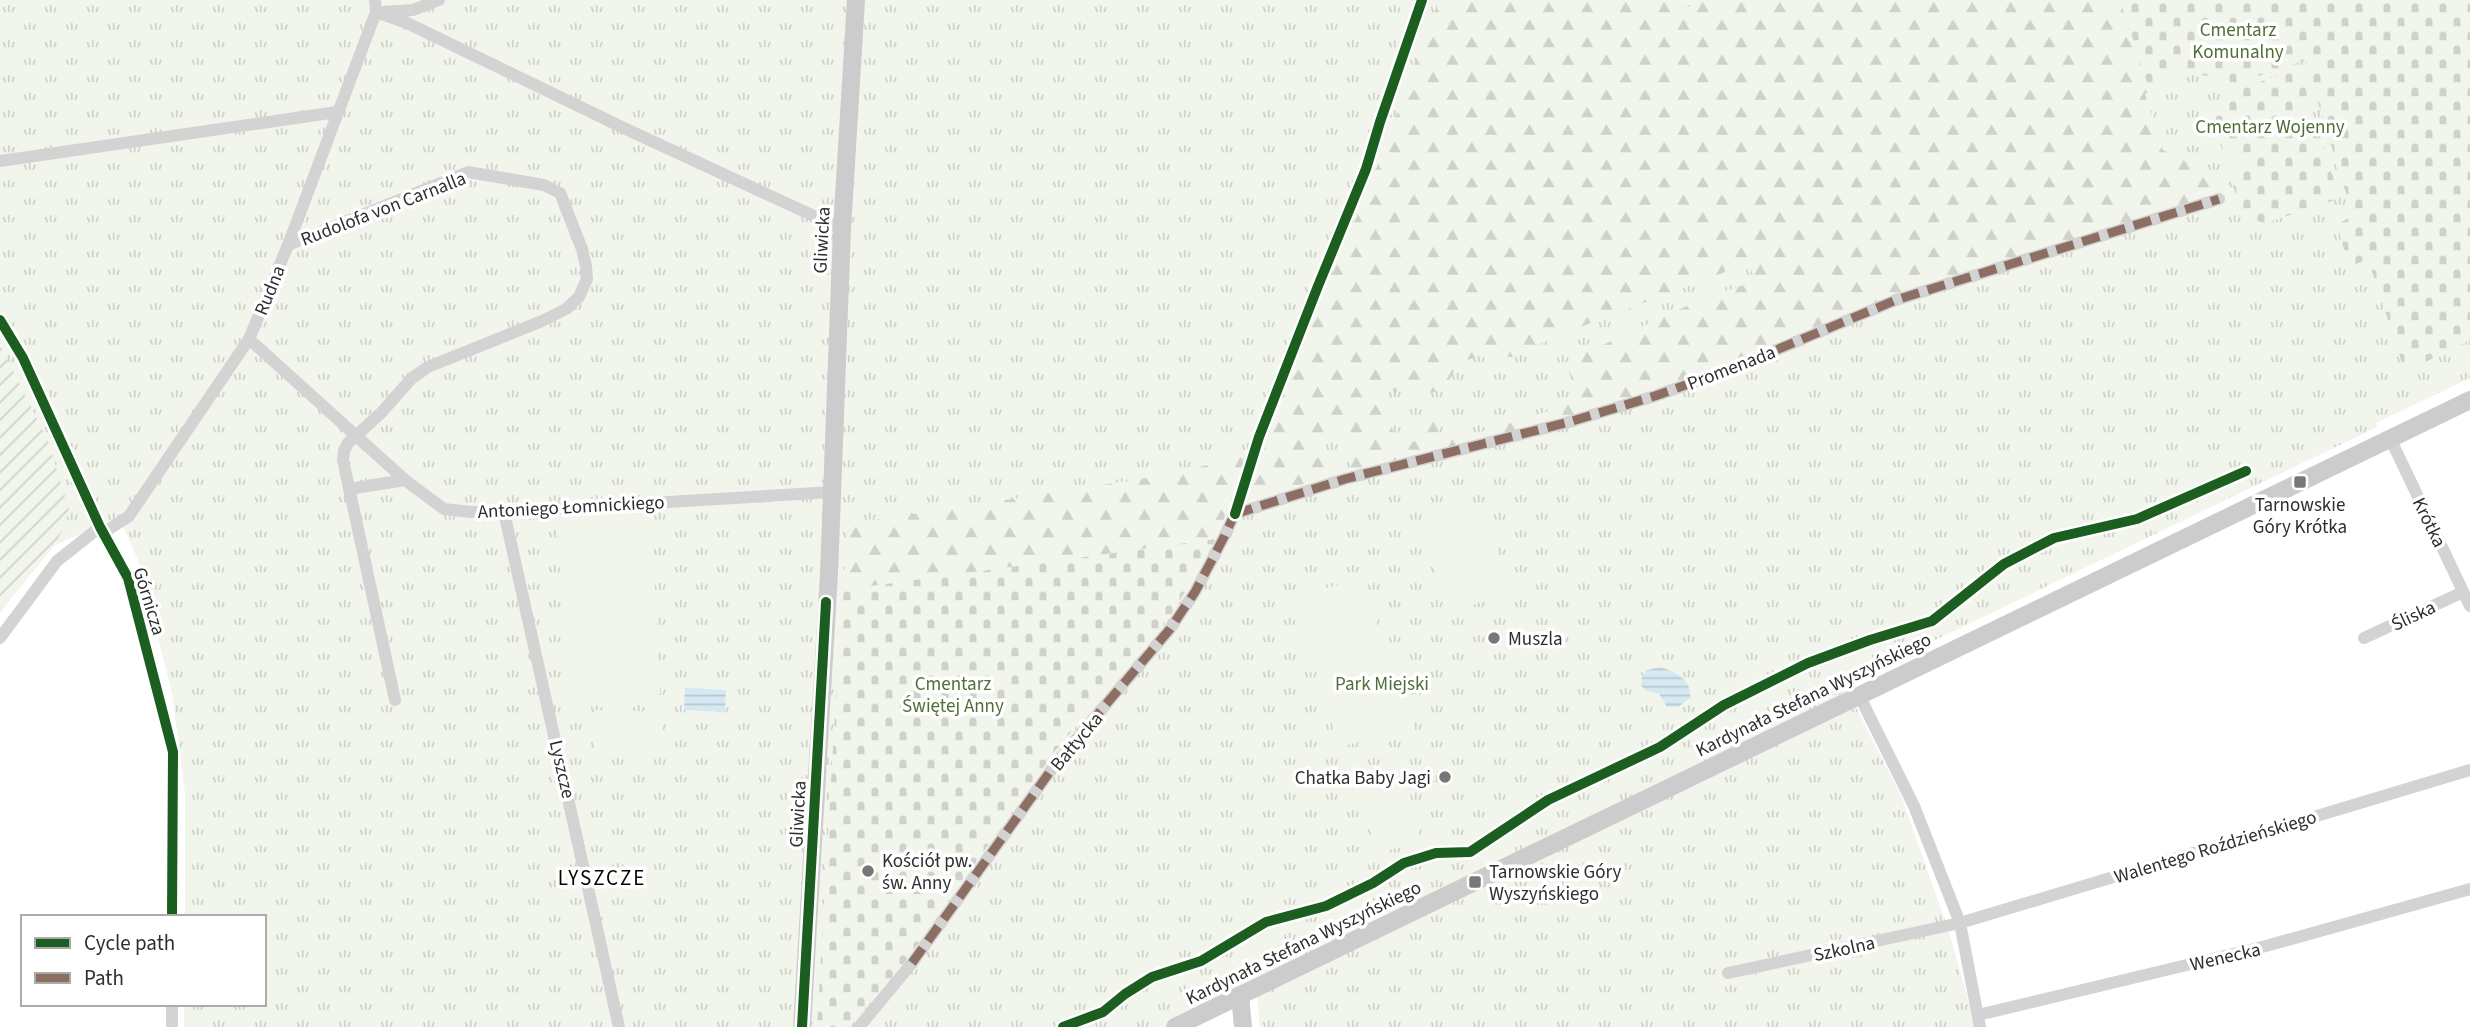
<svg xmlns="http://www.w3.org/2000/svg" width="2470" height="1027" viewBox="0 0 2470 1027" font-family="'Source Sans 3',sans-serif">
  <style>
    .grass { fill: url(#grass-tufts) }
    .forest { fill: url(#forest-firs); fill-rule: evenodd }
    .cemetery { fill: url(#cemetery-stones) }
    .garden { fill: url(#garden-furrows) }
    .pitch { fill: #f1f5eb }
    .water { fill: url(#water-rules) }
    .lines { fill: none; stroke-linecap: round; stroke-linejoin: round }
    .street { stroke: #d3d3d3; stroke-width: 12 }
    .secondary { stroke: #ccc; stroke-width: 18 }
    .quiet { stroke: #8d6e63; stroke-width: 9; stroke-dasharray: 18 9; stroke-linecap: butt }
    .cycleway-casing { stroke: #fff; stroke-width: 15 }
    .cycleway { stroke: #1b5e20; stroke-width: 10 }
    .poi-dot { fill: #777; stroke: #fff; stroke-width: 2.5 }
    .labels { text-anchor: middle; stroke-width: 7; stroke-linejoin: round; paint-order: stroke }
    .park-label { font-size: 19px; fill: #516e38; stroke: #fff }
    .street-label { font-size: 19px; fill: #2e2e2e; stroke: #fff }
    .poi-label { font-size: 19px; fill: #2e2e2e; stroke: #fff; text-anchor: start }
    .neighbourhood-label { font-size: 21px; letter-spacing: 2px; fill: #000; stroke: #fff }
  </style>
  <defs>
    <pattern id="grass-tufts" width="24" height="20" patternUnits="userSpaceOnUse" patternTransform="scale(1.75)"><rect width="24" height="20" fill="#f1f5eb"/><path d="M3 7l-1-3M5 7V3M7 7l1-3M15 17l-1-3M17 17v-4M19 17l1-3" fill="none" stroke="#cfd2ca"/></pattern>
    <pattern id="forest-firs" width="22" height="20" patternUnits="userSpaceOnUse" patternTransform="scale(1.75)"><rect width="22" height="20" fill="#f1f5eb"/><path d="M5 1l3.5 6h-7zM16 11l3.5 6h-7z" fill="#cfd2ca"/></pattern>
    <pattern id="cemetery-stones" width="16" height="16" patternUnits="userSpaceOnUse" patternTransform="scale(1.75)"><rect width="16" height="16" fill="#f1f5eb"/><path d="M2 7V4a2 2 0 0 1 4 0v3zM10 15v-3a2 2 0 0 1 4 0v3z" fill="#cfd2ca"/></pattern>
    <pattern id="garden-furrows" width="10" height="10" patternUnits="userSpaceOnUse" patternTransform="scale(1.75)"><rect width="10" height="10" fill="#f1f5eb"/><path d="M-1 1l2-2M0 10L10 0M9 11l2-2" fill="none" stroke="#cfd2ca"/></pattern>
    <pattern id="water-rules" width="6" height="5" patternUnits="userSpaceOnUse" patternTransform="scale(1.75)"><rect width="6" height="5" fill="#d6e9f3"/><path d="M0 2.5h6" fill="none" stroke="#b8c8d1"/></pattern>
  </defs>
  <rect width="100%" height="100%" fill="#fff"/>
  <path class="grass" d="M0,0H2470V378L2376,423L2377,427L1844,684L1902,798L1949,932L1976,1027H1260L1257,996L1195,1027H184V1004H264V917H185V792L172,693L138,560L119,517L55,545L0,605Z"/>
  <g class="forest">
    <path d="M1439,0H1681L1684,8L1710,0H2120L2150,91L2145,94L2163,150L2206,172L2213,194L2211,197L1881,301L1835,318L1731,365L1586,414L1302,484L1255,502L1250,500V497C1277,399 1319,307 1358,214C1387,144 1412,71 1439,0ZM1747,263L1753,274L1751,283L1706,297L1566,362L1578,402L1474,434H1463L1456,430L1393,447V443L1419,436L1418,433L1424,432L1425,435L1439,431L1436,420L1394,434L1391,424H1388L1385,414H1382L1377,394L1382,387L1392,388L1395,395L1400,387L1405,385C1419,393 1428,394 1444,390L1456,368L1467,360L1480,356L1511,357L1557,336L1725,272L1726,267ZM1345,434L1351,468L1329,473L1322,440Z"/>
    <path d="M1245,456L1238,483L1216,539L842,590L849,524L1166,475Z"/>
  </g>
  <g class="cemetery">
    <path d="M2120,0H2470V340L2405,372L2368,259L2349,267L2337,224L2353,216L2305,60L2238,83L2236,88L2233,89L2230,87V81L2212,74L2210,76L2184,74L2183,70L2172,75L2173,79L2156,91V99L2150,100L2147,94L2150,90Z"/>
    <path d="M2299,68L2338,193L2335,200L2263,224L2242,211L2228,172L2239,168L2234,152L2224,155L2214,125L2223,95Z"/>
    <path d="M1216,539L1173,612L1055,751L902,966L849,1027H817L842,590Z"/>
  </g>
  <path class="garden" d="M0,345L48,441L69,509L65,526L54,546L0,612Z"/>
  <g class="pitch">
    <path d="M1479,503L1512,590L1451,613L1418,526Z"/>
    <path d="M651,513L660,694L569,701L557,517Z"/>
    <path d="M1365,578L1384,651L1397,648L1406,706L1411,712L1414,730L1337,747L1321,670L1308,673L1289,598Z"/>
    <path d="M596,710L663,712L661,750L594,748Z"/>
    <path d="M1404,764L1420,844L1376,852L1361,773Z"/>
  </g>
  <g class="water">
    <path d="M1660,667C1675,672 1692,679 1690,698L1678,707H1667L1659,694L1647,691L1641,686L1642,676L1648,670Z"/>
    <path d="M685,688L726,690L725,712L684,710Z"/>
  </g>
  <g class="lines">
    <g class="street">
      <path d="M376,12L407,23L628,130L842,229"/>
      <path d="M384,12L413,10L439,0"/>
      <path d="M0,161L337,112"/>
      <path d="M288,245L468,172L544,185L560,193L582,249L586,266L587,279L579,297L566,309L542,321L428,367L412,378L381,413L348,443L344,451L343,460L395,700"/>
      <path d="M0,320L23,358L100,527L128,578L173,752L172,917"/>
      <path d="M249,339L405,480L444,509L471,512H504L832,492"/>
      <path d="M2390,438L2470,606"/>
      <path d="M349,489L405,480"/>
      <path d="M504,512L619,1027"/>
      <path d="M1235,514L1345,479L1569,422L1655,396L1733,368L1896,300L2219,199"/>
      <path d="M103,533L129,516L249,339L288,245L376,12L375,0"/>
      <path d="M0,638L57,561L100,527"/>
      <path d="M2364,638L2463,592"/>
      <path d="M1859,695L1914,806L1960,923L1980,1027"/>
      <path d="M1728,973L1960,923L2470,770"/>
      <path d="M172,1004V1027"/>
      <path d="M1978,1015L2266,946L2470,889"/>
      <path d="M859,1027L912,963L1057,762L1170,629L1195,592L1224,537L1235,514L1259,437"/>
    </g>
    <g class="secondary">
      <path d="M1240,995L1243,1027"/>
      <path d="M802,1027L829,574L842,229L856,0"/>
      <path d="M1175,1027L2470,400"/>
    </g>
    <g class="quiet">
      <path d="M1235,514L1345,479L1569,422L1655,396L1733,368L1896,300L2219,199"/>
      <path d="M912,963L1057,762L1170,629L1195,592L1224,537L1237,509"/>
    </g>
    <defs>
      <g id="cycleway">
        <path d="M0,320L23,358L100,527L128,578L173,752L172,917"/>
        <path d="M1235,514L1259,437L1318,286L1366,169L1380,122L1422,0"/>
        <path d="M802,1027L826,602"/>
        <path d="M1063,1027L1103,1012L1125,994L1152,977L1201,961L1266,922L1326,906L1373,883L1404,863L1436,853L1470,852L1548,800L1660,747L1724,705L1808,663L1870,640L1932,621L2004,564L2054,538L2137,519L2246,471"/>
      </g>
    </defs>
    <use href="#cycleway" class="cycleway-casing"/>
    <use href="#cycleway" class="cycleway"/>
  </g>
  <g class="poi-dot">
    <rect x="2293" y="475" width="14" height="14" rx="3.5"/>
    <circle cx="1494" cy="638" r="7"/>
    <circle cx="1445" cy="777" r="7"/>
    <circle cx="868" cy="871" r="7"/>
    <rect x="1468" y="875" width="14" height="14" rx="3.5"/>
  </g>
  <g class="labels">
    <g class="park-label">
      <text x="2238" y="36">Cmentarz<tspan x="2238" dy="22">Komunalny</tspan></text>
      <text x="2270" y="133">Cmentarz Wojenny</text>
      <text x="953" y="690">Cmentarz<tspan x="953" dy="22">Świętej Anny</tspan></text>
      <text x="1382" y="690">Park Miejski</text>
    </g>
    <g class="street-label">
      <text transform="translate(383 208) rotate(-21)" y="7">Rudolofa von Carnalla</text>
      <text transform="translate(821 240) rotate(-87)" y="7">Gliwicka</text>
      <text transform="translate(269 290) rotate(-68)" y="7">Rudna</text>
      <text transform="translate(1731 367) rotate(-21)" y="7">Promenada</text>
      <text transform="translate(571 506) rotate(-3)" y="7">Antoniego Łomnickiego</text>
      <text transform="translate(2430 522) rotate(64)" y="7">Krótka</text>
      <text transform="translate(150 601) rotate(73)" y="7">Górnicza</text>
      <text transform="translate(2413 615) rotate(-25)" y="7">Śliska</text>
      <text transform="translate(1813 694) rotate(-26)" y="7">Kardynała Stefana Wyszyńskiego</text>
      <text transform="translate(1076 741) rotate(-50)" y="7">Bałtycka</text>
      <text transform="translate(563 769) rotate(77)" y="7">Lyszcze</text>
      <text transform="translate(797 814) rotate(-87)" y="7">Gliwicka</text>
      <text transform="translate(2215 846) rotate(-17)" y="7">Walentego Roździeńskiego</text>
      <text transform="translate(1303 942) rotate(-26)" y="7">Kardynała Stefana Wyszyńskiego</text>
      <text transform="translate(1844 948) rotate(-12)" y="7">Szkolna</text>
      <text transform="translate(2225 956) rotate(-13)" y="7">Wenecka</text>
    </g>
    <g class="poi-label">
      <text x="2300" y="511" text-anchor="middle">Tarnowskie<tspan x="2300" dy="22">Góry Krótka</tspan></text>
      <text x="1508" y="645">Muszla</text>
      <text x="1431" y="784" text-anchor="end">Chatka Baby Jagi</text>
      <text x="882" y="867">Kościół pw.<tspan x="882" dy="22">św. Anny</tspan></text>
      <text x="1489" y="878">Tarnowskie Góry<tspan x="1489" dy="22">Wyszyńskiego</tspan></text>
    </g>
    <g class="neighbourhood-label">
      <text x="602" y="885">LYSZCZE</text>
    </g>
  </g>
  <rect x="21" y="915" width="245" height="91" fill="#ffffff" stroke="#ababab" stroke-width="2"/>
  <rect x="35" y="938" width="35" height="10" fill="#1b5e20" stroke="#ababab" stroke-width="2"/>
  <text x="84" y="950" font-size="21" fill="#2e2e2e">Cycle path</text>
  <rect x="35" y="973" width="35" height="10" fill="#8d6e63" stroke="#ababab" stroke-width="2"/>
  <text x="84" y="985" font-size="21" fill="#2e2e2e">Path</text>
</svg>
